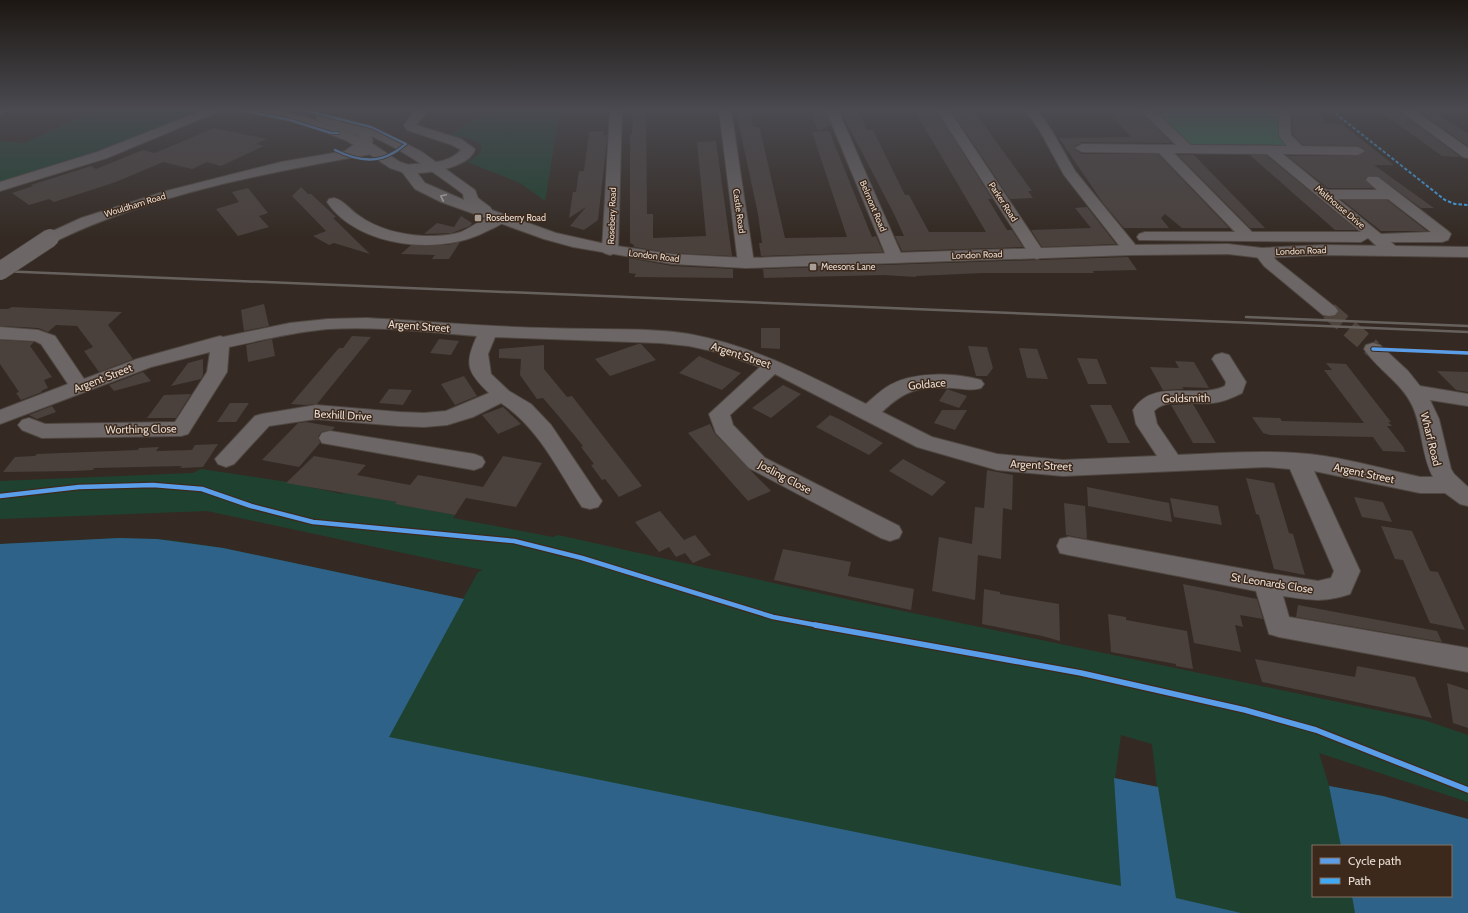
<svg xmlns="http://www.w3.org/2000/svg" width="1468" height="913" viewBox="0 0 1468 913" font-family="Cabin,sans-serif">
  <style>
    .green { fill: #1f4230; fill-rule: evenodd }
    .forest { fill: #2e6e4f }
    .water { fill: #2e6289 }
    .building { fill: #4a413d }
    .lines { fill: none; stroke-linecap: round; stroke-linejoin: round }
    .minor-tunnel { stroke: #4f453d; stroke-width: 18; stroke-dasharray: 18 9; stroke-linecap: butt }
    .minor-casing { stroke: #4f4741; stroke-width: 2 }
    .tertiary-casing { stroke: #4f4741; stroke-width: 2 }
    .minor { fill: #6c6666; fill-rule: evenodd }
    .tertiary { fill: #6c6666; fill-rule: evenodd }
    .rail { stroke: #67615e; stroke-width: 2.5 }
    .minor-bridge-casing { stroke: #4f4741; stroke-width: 19; stroke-linecap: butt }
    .minor-bridge { stroke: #6c6666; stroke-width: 18 }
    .quiet { stroke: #3fa9f5; stroke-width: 2; stroke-dasharray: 3.5 2; stroke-linecap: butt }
    .cycleway-far3-casing { stroke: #3c291b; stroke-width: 4 }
    .cycleway-far2-casing { stroke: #3c291b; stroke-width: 5.5 }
    .cycleway-far1-casing { stroke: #3c291b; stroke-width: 7 }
    .cycleway-casing { stroke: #3c291b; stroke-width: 8 }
    .cycleway-far3 { stroke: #5a9eea; stroke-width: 2.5 }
    .cycleway-far2 { stroke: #5a9eea; stroke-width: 3.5 }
    .cycleway-far1 { stroke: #5a9eea; stroke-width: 4.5 }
    .cycleway { stroke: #5a9eea; stroke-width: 5.5 }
    .oneway { stroke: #bdb3ad }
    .poi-dot { fill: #a99e95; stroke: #3c291b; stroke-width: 1.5 }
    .labels { text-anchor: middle; stroke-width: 3; stroke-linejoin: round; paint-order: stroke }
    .far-street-label { font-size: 9px; fill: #e8dcd3; stroke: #3c291b }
    .far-poi-label { font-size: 9px; fill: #e8dcd3; stroke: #3c291b; text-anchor: start }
    .street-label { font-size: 11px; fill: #e8dcd3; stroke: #3c291b }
  </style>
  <rect width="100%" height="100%" fill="#342a23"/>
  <g class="green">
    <path d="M95,110H206L104,151L0,183V141L25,143Z"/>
    <path d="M490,110H560L545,201L520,183L467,162C501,143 468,138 449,135Z"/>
    <path d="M201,469L287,482L342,494L344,492L397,502L396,504L455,515L453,518L553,537L558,535L850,600L1424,720L1468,735V802L1319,753L1329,786L1383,796L1468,819V913H0V544L119,538L169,540L223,548L463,599L478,572L483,570L207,511L0,519V481L193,473ZM1121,735L1152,744L1157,787L1115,778ZM1313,846H1451V896H1313Z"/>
  </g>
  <path class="forest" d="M1155,110H1278V135L1287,145L1187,144Z"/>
  <g class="water">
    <path d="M119,538L157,539L223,548L464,599L389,737L1121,886L1114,778L1158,787L1176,898L1241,913H0V544Z"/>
    <path d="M1329,786L1383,796L1468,819V913H1355L1352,896H1451V846H1341Z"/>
  </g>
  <g class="building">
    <path d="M633,110H646L647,214H653V238L706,236L697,142L716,141L732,256L672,253L634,247V245L630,243V134H632Z"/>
    <path d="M750,110L753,127H759L760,129L785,238L847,237L812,132L829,131L872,237L876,236L883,252L761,256L759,243H762L758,214L736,111Z"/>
    <path d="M810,110H825L831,125L818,131Z"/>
    <path d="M840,110H863L859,112L867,130H873L905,195H909L929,232H986L914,110H936L992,199H988L1007,230H1012L1023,247L902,251L895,236H904L894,214Z"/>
    <path d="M951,110L974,111L1032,191H1028L1033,198L1010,199Z"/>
    <path d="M1292,110H1321L1324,124H1342L1394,165H1374L1434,208H1421L1378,176H1368L1365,179L1373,188H1328L1287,156H1358L1366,150L1358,146L1303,145L1293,135Z"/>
    <path d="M1378,110H1398L1460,157L1442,156Z"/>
    <path d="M1417,110H1432L1468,134V146Z"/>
    <path d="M1107,111H1139L1172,143L1082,142L1074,147V149L1082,154H1158L1229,228H1182L1165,214L1161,218L1169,228H1124L1103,203L1059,138L1131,137Z"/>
    <path d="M214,128L267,139L256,144L264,146L221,166L207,162L192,169L163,162L116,182L54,202L49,199L29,205L12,193L33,186L31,185L91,166L96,169L143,150L155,153Z"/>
    <path d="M604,131L603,135H607V140L598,220L584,230L570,226L586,207L569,218L573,192H576L579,171H584L589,132Z"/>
    <path d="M1178,155H1194L1265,228H1250Z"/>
    <path d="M1250,155H1266L1357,230H1335Z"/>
    <path d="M301,187L308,194H311L336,217L333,218L370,254L334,243L329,245L313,236L326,231L292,196Z"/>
    <path d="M248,188L268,213L259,216L269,227L238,236L216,209L239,202L232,192Z"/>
    <path d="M1342,200H1387L1427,231H1381Z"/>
    <path d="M1087,207L1116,244L1042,247L1031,230L1091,228L1075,208Z"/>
    <path d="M461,216L472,223L470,226L452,233L424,234L437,223L454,227Z"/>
    <path d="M460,242L449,259H432L435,255L401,254L411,245H447Z"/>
    <path d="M1128,257L1137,270L1093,271L1094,273H983L916,276V277L884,275L764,278L763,269Z"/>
    <path d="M629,258L672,266L733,269V278L634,277L636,274L629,273Z"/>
    <path d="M264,304L269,326L244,331L241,310Z"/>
    <path d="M12,307L122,312L108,325L133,359L99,372L84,351L93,347L77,326L56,325L48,332L38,328L0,326V309H8Z"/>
    <path d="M761,328H780V349L761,348Z"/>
    <path d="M352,336L371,337L317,404L305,405L291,404L339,348H343Z"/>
    <path d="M272,339L275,356L248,362L246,345Z"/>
    <path d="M439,339L459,341L451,355L430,353Z"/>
    <path d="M0,340L34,342L30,346L52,377L44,380L48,388L41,391L42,392L21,400L16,393L19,392L0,364Z"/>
    <path d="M638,344H641L656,360L610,376L595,359Z"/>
    <path d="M544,345V369L567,397L572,396L642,486L619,497L605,479L602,480L591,465L594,464L581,447L583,446L561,419L543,398L537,399L520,375L521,359L499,358V349Z"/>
    <path d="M968,346L987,347L993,368L987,376H976Z"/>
    <path d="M1019,348L1037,349L1048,379L1027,378Z"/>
    <path d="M699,356L715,363L741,373L722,390L679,373Z"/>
    <path d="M1077,358L1097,359L1107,384H1088Z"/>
    <path d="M203,359V375L201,379L171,386L188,363Z"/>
    <path d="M1175,361L1194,362L1209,388L1182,387L1184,389L1163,390L1150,367L1179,368Z"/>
    <path d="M1326,363L1346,364L1391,422H1388L1392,426H1387L1405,449L1403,448L1406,452L1383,451L1373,437L1270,435L1263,433L1252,417L1280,418L1282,421L1364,423L1324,370H1332Z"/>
    <path d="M1437,371L1468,372V392L1456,390Z"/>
    <path d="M143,372L151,381L114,391L109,385Z"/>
    <path d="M464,376L477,396L455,405L441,384Z"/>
    <path d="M783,385L801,394L771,418L752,408Z"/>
    <path d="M389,389L412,390L403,405L379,403Z"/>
    <path d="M947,389L967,396L959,408L939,401Z"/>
    <path d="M191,394L176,418H147L164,395Z"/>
    <path d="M230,403H249L236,422H217Z"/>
    <path d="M1193,404L1204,423L1216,443H1193L1171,405Z"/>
    <path d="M1090,405H1111L1130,443H1108Z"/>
    <path d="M52,406L56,412L37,419L29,415Z"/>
    <path d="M503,407L521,424L498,434L482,415Z"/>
    <path d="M942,410H967L955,430L934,423Z"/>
    <path d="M830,415L841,420L883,443L869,455L816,427Z"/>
    <path d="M306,422L335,427L332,430L321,432L318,437L320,443L299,467L262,460L298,423Z"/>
    <path d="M710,424L715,434L771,491L748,501L688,433Z"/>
    <path d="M218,444L203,467L180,468L182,466L94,468L93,470L74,471L3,472L15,457L35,456L37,454L138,450L139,448L159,447L156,451L192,450L195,445Z"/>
    <path d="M314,456L366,465L357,475L410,485L418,475L483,487L503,456L542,463L516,507L466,498L455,515L395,504L397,502L286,483Z"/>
    <path d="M903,459L923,470L946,482L932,496L889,471Z"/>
    <path d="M987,470L1013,475L1012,510L1003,508L1001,559L978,555L975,600L932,591L939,537L972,544L975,507L984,508Z"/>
    <path d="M1246,478L1274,483L1289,533L1293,534L1305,575L1274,569L1259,515L1256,514Z"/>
    <path d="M1087,487L1169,503L1172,522L1088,506Z"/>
    <path d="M1354,497L1383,502L1392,522L1362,517Z"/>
    <path d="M1170,498L1218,506L1222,525L1174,517Z"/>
    <path d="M1064,503L1085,506L1087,539L1066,535Z"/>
    <path d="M660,511L684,540L695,535L711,555L693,563L685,553L676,557L669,547L659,552L635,522Z"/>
    <path d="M1381,526L1412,531L1430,571L1438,572L1465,630L1430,623L1403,560L1395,559Z"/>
    <path d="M783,549L851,562L848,576L914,589L911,610L774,580Z"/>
    <path d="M1183,584L1257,599L1263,619L1240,615L1243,627L1235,625L1241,652L1194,643Z"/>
    <path d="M984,589L1000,592V594L1059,604L1060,641L1042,636L982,624Z"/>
    <path d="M1298,605L1437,631L1442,642L1296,617Z"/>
    <path d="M1108,614L1126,617V620L1187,631L1193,669L1176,666V664L1111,652Z"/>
    <path d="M1255,659L1355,677L1357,666L1415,677L1432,718L1262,682Z"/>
    <path d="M1447,683L1468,690V728L1453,723Z"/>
  </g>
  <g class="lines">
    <path class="minor-tunnel" d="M1329,311L1373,349"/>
    <defs>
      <g id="minor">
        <path d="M0,110H8L0,115Z"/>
        <path d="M204,110H222L107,158L0,191V182L97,152Z"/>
        <path d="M415,110H429L416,125L461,139L475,149C470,169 419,176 402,172L400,169L402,166C422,161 445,167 461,150L452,145L407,130L404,125Z"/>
        <path d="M610,110H622L618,250L616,253L610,255L604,253L602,250Z"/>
        <path d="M719,110H731L754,263L752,266L746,268L740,266L738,263Z"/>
        <path d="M826,110H838L903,258L901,261L895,263L889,261L887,258Z"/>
        <path d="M937,110H949L1045,254L1043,257L1037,259L1031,257Z"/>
        <path d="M1025,110H1037L1052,131L1075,171L1137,247L1139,250L1137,253L1131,255L1125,253L1064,175L1040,131Z"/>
        <path d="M1140,110H1153L1191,145L1287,146L1279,136V112L1290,110L1291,135L1302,146L1358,147L1365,151L1358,155L1283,154L1327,190H1377L1366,180L1368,177H1378L1448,231L1451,234L1448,240L1442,242H1391L1401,251L1399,254C1386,258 1377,246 1368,238L1361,242L1139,240L1137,237L1139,234L1145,232H1235L1159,153L1082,152L1075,148L1082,144L1176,145ZM1174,153L1267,154L1361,232H1252ZM1338,199H1388L1431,232L1381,234Z"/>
        <path d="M1399,110H1414L1468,148V158L1463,157Z"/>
        <path d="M322,114L369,131L373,141L367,147H377L379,150L372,154C265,173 154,194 56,241H44L42,238L44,235L81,218L166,191L281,162L345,151L360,140L359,136L318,121L316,118L318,115Z"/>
        <path d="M334,198C344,200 350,210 358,215C377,229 402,235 425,236C437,236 449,236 461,232C474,227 491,211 505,215L508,218C503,224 494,228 487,231C441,256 358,248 327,202L329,199Z"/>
        <path d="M1262,248L1268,250L1276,260L1335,307L1338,311L1335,315L1329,316L1323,315L1264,266L1254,253L1256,250Z"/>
        <path d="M366,318C426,321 487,327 547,328C593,330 645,327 689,334C754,346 808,375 866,404C874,397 881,390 890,385C916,371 954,373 981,380L984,384L981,388C972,391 963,389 953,388C921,386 906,389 882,412L932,437L997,454L1063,460L1157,456L1136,424L1133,410C1154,377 1196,400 1225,386L1226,382L1212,359L1215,355L1222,353L1229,355L1246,382L1242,393C1232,398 1223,402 1212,403C1194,405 1167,397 1154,411L1157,424L1178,455C1227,453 1276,449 1324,456C1356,461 1388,470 1420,477H1433C1421,455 1423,428 1412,405C1401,382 1378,370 1364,349L1366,345L1373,343L1380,345L1408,371L1420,386L1468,394V406L1430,400L1439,419L1451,469L1454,474L1468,487V506L1460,504L1445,493H1420L1314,471L1360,571L1350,594C1323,603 1310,600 1283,596L1289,617L1468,648V672L1279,637L1269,634L1256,591L1069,555L1060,553L1057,546L1060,539L1069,537L1266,573L1318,581L1331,578L1334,571L1290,469L1266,467L1063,476L997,470L917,447L775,374L730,415L733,425L765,458L899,526L902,532L899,538L890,541L881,538L749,468L716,433L709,414L760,367L721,353L689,346L660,343L495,337L488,354L491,374L509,391L531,404L551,425L602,501L598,507L590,509L582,507C558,470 538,427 501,403L473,417L447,425L424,427L399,426L316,419L269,426L234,464L226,467L218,464L215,459L255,416L262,414L316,405L399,412L424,413L446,411L489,393C467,372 464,364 477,336C427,332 377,326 328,329C294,332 262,340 229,347L227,372L188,434L181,436L42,438L22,430L18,425L22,420L29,418L45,424L175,422L207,372L210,352L151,367L0,424V410L68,384L41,344L35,341L0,339V327L38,330L55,336L84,379L137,359L220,336L223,337L290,323L328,319Z"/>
        <path d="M330,431L474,454L482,457L485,462L482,467L474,470L322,443L319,438L322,433Z"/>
      </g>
      <path id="tertiary" d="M251,110H275L306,117L353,134L370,142L400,162L412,166L425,183L464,200L463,194L455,188C417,160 381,135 335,124L333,121L339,117L376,128L422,152L475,190L478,198L490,207L492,210L556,233L610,245L672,254L746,258L1131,245L1228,244L1262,248L1324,245L1468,247V257L1324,255L1262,258L1228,254L1131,255L746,268L672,264L573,247L544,239L441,202L415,189L402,172L390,168L360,148L345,140L302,124L253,113Z"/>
    </defs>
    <use href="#minor" class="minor-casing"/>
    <use href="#tertiary" class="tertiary-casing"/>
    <use href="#minor" class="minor"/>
    <use href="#tertiary" class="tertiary"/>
    <g class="rail">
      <path d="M0,271L1468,332"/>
      <path d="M1246,317L1468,326"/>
    </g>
    <defs>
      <path id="minor-bridge" d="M0,271L50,238"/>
    </defs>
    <use href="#minor-bridge" class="minor-bridge-casing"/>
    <use href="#minor-bridge" class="minor-bridge"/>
    <path class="quiet" d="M1331,110L1445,200L1455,204L1468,205"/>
    <defs>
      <g id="cycleway-far3">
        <path d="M241,110L290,120L331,133H338"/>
        <path d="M304,110L371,127L406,144C401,147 398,151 393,153C375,164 353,159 335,150"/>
      </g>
      <path id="cycleway-far2" d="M1373,349L1468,353"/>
      <path id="cycleway-far1" d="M0,496L79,487L153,485L202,489L251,506L313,522L514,541L582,558L773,617L821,626"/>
      <path id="cycleway" d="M815,625L1081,673L1245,710L1316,730L1468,790"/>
    </defs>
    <use href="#cycleway-far3" class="cycleway-far3-casing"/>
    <use href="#cycleway-far2" class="cycleway-far2-casing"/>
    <use href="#cycleway-far1" class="cycleway-far1-casing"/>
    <use href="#cycleway" class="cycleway-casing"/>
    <use href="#cycleway-far3" class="cycleway-far3"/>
    <use href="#cycleway-far2" class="cycleway-far2"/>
    <use href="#cycleway-far1" class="cycleway-far1"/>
    <use href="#cycleway" class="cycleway"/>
  </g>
  <defs><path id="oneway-chevron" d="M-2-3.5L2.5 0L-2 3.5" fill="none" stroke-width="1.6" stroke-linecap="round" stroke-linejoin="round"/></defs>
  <use class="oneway" href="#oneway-chevron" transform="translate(443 197) rotate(-155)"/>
  <linearGradient id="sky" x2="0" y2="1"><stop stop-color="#1d1713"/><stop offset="0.46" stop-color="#4a4a50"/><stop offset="1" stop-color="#4a4a50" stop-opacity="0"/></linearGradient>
  <rect width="1468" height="238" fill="url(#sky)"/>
  <g class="poi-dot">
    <rect x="474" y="214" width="8" height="8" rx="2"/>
    <rect x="809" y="263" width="8" height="8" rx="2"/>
  </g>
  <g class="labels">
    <g class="far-street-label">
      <text transform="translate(1003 202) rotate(57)" y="3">Parker Road</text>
      <text transform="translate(135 205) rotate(-17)" y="3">Wouldham Road</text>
      <text transform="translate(873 206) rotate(67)" y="3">Belmont Road</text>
      <text transform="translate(1340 207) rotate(40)" y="3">Malthouse Drive</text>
      <text transform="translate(739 211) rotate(82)" y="3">Castle Road</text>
      <text transform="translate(612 216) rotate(-88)" y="3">Rosebery Road</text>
      <text transform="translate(1301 251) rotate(-2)" y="3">London Road</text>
      <text transform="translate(977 255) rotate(-2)" y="3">London Road</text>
      <text transform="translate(654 256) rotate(7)" y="3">London Road</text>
    </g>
    <g class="far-poi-label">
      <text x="486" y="221">Roseberry Road</text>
      <text x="821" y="270">Meesons Lane</text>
    </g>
    <g class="street-label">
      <text transform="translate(419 326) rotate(4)" y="4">Argent Street</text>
      <text transform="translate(741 355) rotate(18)" y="4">Argent Street</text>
      <text transform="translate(103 378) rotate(-21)" y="4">Argent Street</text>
      <text transform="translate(927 384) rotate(-5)" y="4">Goldace</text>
      <text transform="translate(1186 398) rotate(-1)" y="4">Goldsmith</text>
      <text transform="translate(343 415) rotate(3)" y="4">Bexhill Drive</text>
      <text transform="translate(141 429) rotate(-1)" y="4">Worthing Close</text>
      <text transform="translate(1431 439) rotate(76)" y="4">Wharf Road</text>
      <text transform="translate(1041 465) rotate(3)" y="4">Argent Street</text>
      <text transform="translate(1364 473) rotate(12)" y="4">Argent Street</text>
      <text transform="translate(785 477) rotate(28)" y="4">Josling Close</text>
      <text transform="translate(1272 583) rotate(9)" y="4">St Leonards Close</text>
    </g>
  </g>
  <rect x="1312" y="845" width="140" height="52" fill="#3c291b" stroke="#817165"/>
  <rect x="1320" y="858" width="20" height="6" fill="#5a9eea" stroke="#817165"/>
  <text x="1348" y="865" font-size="12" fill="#e8dcd3">Cycle path</text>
  <rect x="1320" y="878" width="20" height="6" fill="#3fa9f5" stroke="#817165"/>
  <text x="1348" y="885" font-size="12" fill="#e8dcd3">Path</text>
</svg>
